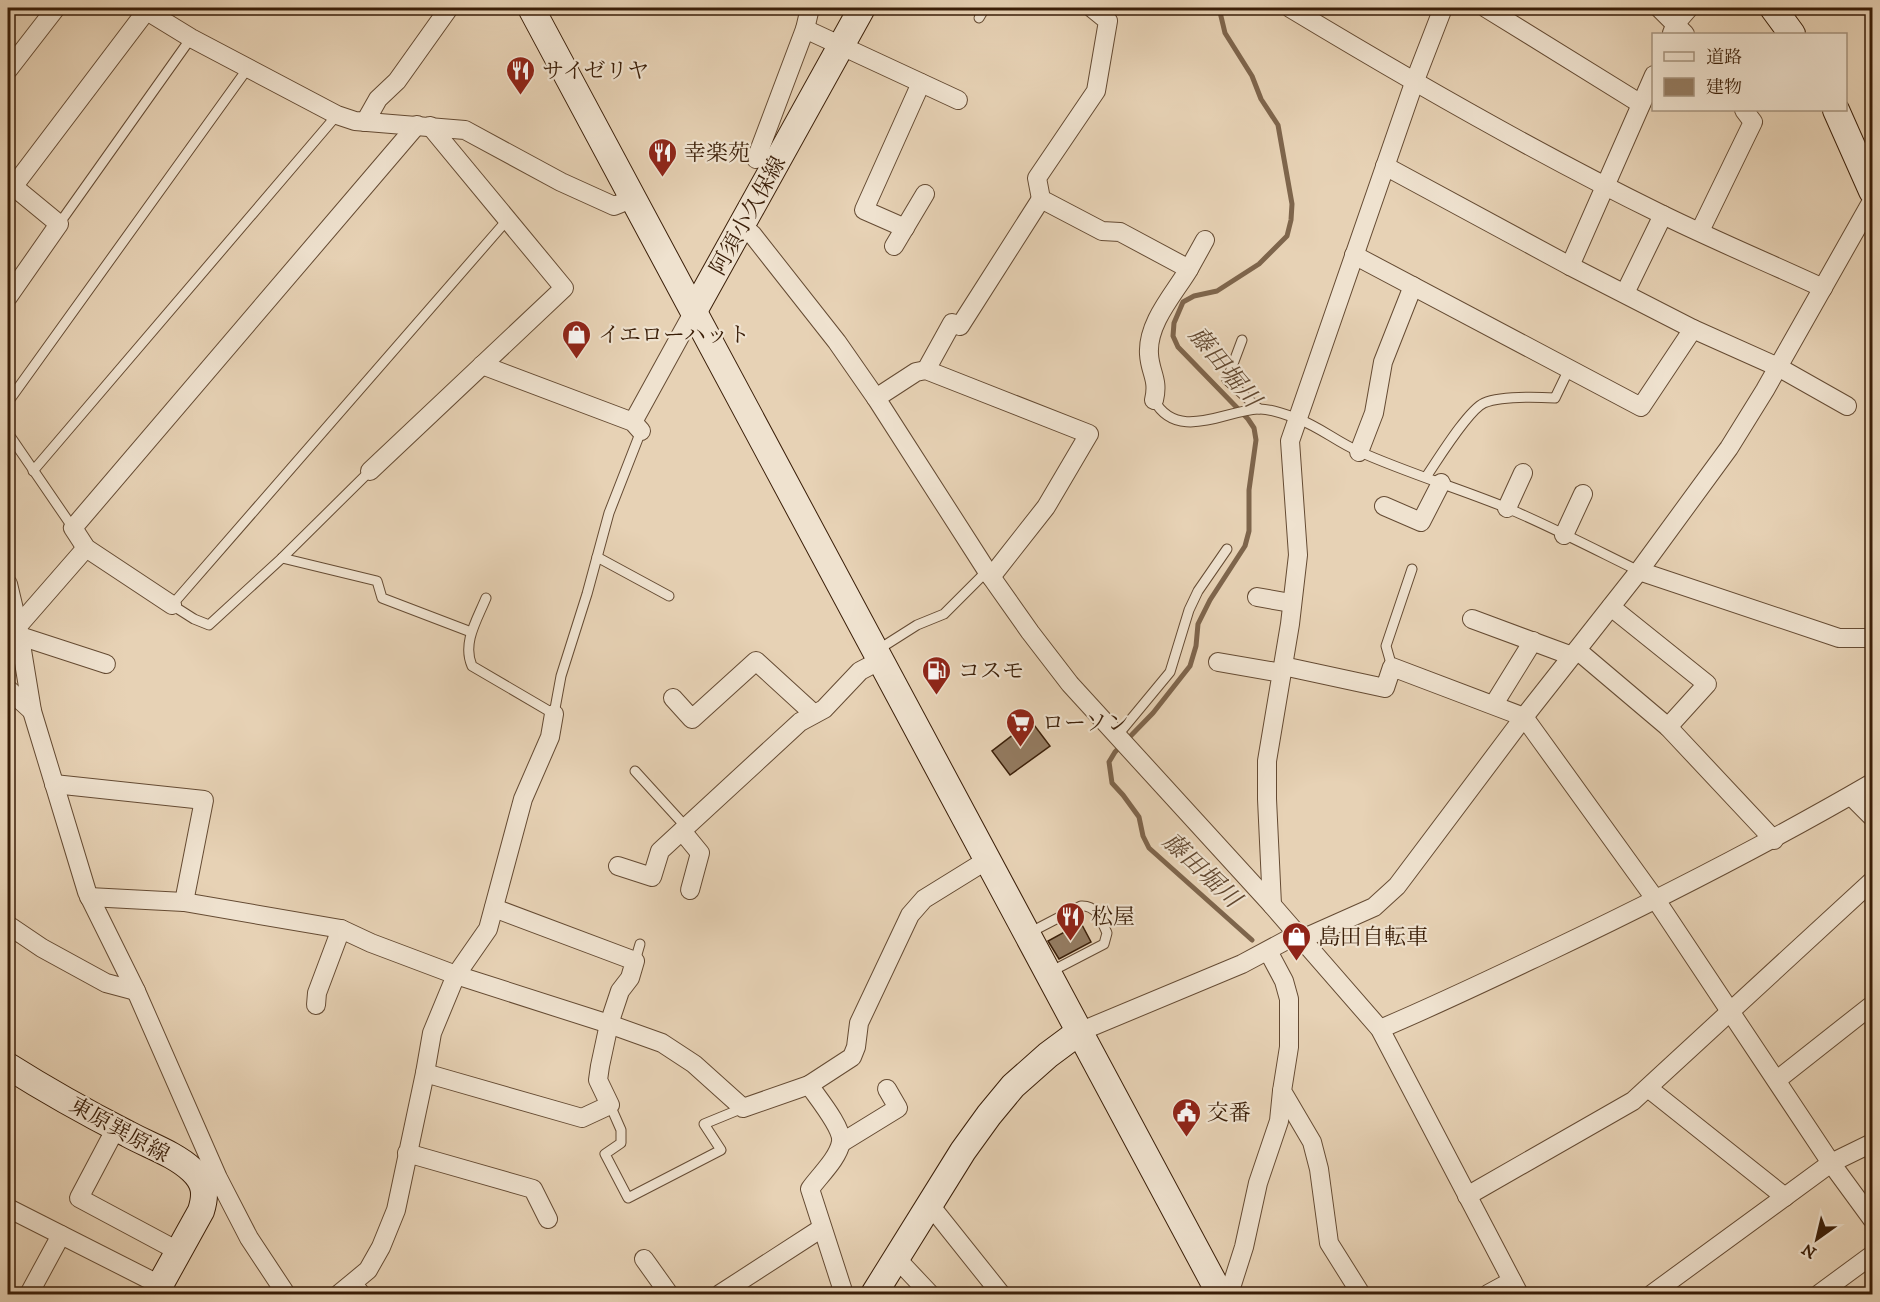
<svg xmlns="http://www.w3.org/2000/svg" width="1880" height="1302" viewBox="0 0 1880 1302" font-family="'IM FELL DW Pica','Noto Serif JP',serif">
  <style>
    .lines { fill: none; stroke-linecap: round; stroke-linejoin: round }
    .stream { stroke: #7e654c; stroke-width: 5 }
    .building { fill: #947c62; stroke: #3a1e08; stroke-width: 1.5 }
    .lane-casing { stroke: #654b33; stroke-width: 11 }
    .street-casing { stroke: #654b33; stroke-width: 20 }
    .secondary-casing { stroke: #3a1e08; stroke-width: 28 }
    .lane { stroke: #efe2cf; stroke-width: 9 }
    .street { stroke: #efe2cf; stroke-width: 18 }
    .secondary { stroke: #efe2cf; stroke-width: 26 }
    .labels { text-anchor: middle; stroke-width: 4.5; stroke-linejoin: round; paint-order: stroke }
    .poi-label { font-size: 22px; fill: #3a1e08; stroke: #efe2cf; text-anchor: start }
    .street-label { font-size: 22px; fill: #3a1e08; stroke: #efe2cf }
    .water-label { font-size: 24px; font-style: italic; fill: #624830; stroke: #efe2cf }
  </style>
  <rect width="100%" height="100%" fill="#e7d2b5"/>
  <filter id="stains"><feTurbulence type="fractalNoise" baseFrequency=".00333" numOctaves="4"/><feColorMatrix values="0 0 0 0 .2 0 0 0 0 .09 0 0 0 0 .02 0 0 0 .5 -.17"/></filter>
  <radialGradient id="worn" r=".72"><stop offset=".6" stop-color="#630" stop-opacity="0"/><stop offset="1" stop-color="#630" stop-opacity=".3"/></radialGradient>
  <g class="lines">
    <path class="stream" d="M1219,8L1225,33L1252,76L1261,99L1278,125L1292,204L1291,220L1287,236L1259,264L1217,291L1194,296L1183,302L1174,323L1173,336L1178,347L1248,419L1254,428L1256,440L1249,490V531L1245,546L1210,600L1198,624L1196,646L1190,666L1153,713L1115,752L1109,762L1112,783L1123,795L1139,817L1143,836L1149,848L1252,940"/>
  </g>
  <g class="building">
    <path d="M1031,721L1050,746L1010,775L992,751Z"/>
    <path d="M1081,923L1091,942L1059,959L1048,941Z"/>
  </g>
  <g class="lines">
    <defs>
      <g id="lane">
        <path d="M979,18L985,8"/>
        <path d="M59,224L191,38"/>
        <path d="M1242,340L1227,380L1259,409"/>
        <path d="M1154,400C1177,442 1224,411 1258,409C1270,408 1287,415 1298,419C1320,427 1337,442 1358,451C1407,473 1458,488 1507,508C1552,527 1596,550 1639,571"/>
        <path d="M8,402L248,68"/>
        <path d="M8,433L73,528"/>
        <path d="M33,471L337,115"/>
        <path d="M370,471L282,558L209,625L194,619L172,605L508,219"/>
        <path d="M1426,477C1437,461 1468,410 1484,403C1501,396 1536,397 1555,398L1569,369"/>
        <path d="M597,557L669,596"/>
        <path d="M282,558L377,581L382,598L471,632"/>
        <path d="M486,598C477,620 462,643 472,666L554,714L561,676L587,594L609,513L641,431"/>
        <path d="M876,651L917,625L944,614L987,571"/>
        <path d="M1392,667L1386,646L1412,569"/>
        <path d="M1117,736L1170,672L1189,610L1198,591L1227,549"/>
        <path d="M635,771L686,827"/>
        <path d="M1029,933L1081,906C1097,905 1101,920 1107,933L1104,944L1050,972"/>
        <path d="M635,961L640,944"/>
        <path d="M610,1105L621,1130V1143L605,1154L628,1198L721,1150L704,1124L743,1108"/>
        <path d="M356,1281L367,1294"/>
      </g>
      <g id="street">
        <path d="M142,8L191,38L337,115L355,121L465,130L561,182L614,206L634,198"/>
        <path d="M1092,8L1108,21L1096,91L1037,178L1041,199L1102,231L1120,232L1189,269C1174,294 1147,323 1149,354C1150,373 1159,379 1154,400"/>
        <path d="M1290,8C1411,81 1534,152 1661,214C1714,240 1769,263 1823,288"/>
        <path d="M1486,8L1641,104"/>
        <path d="M1659,8L1685,34"/>
        <path d="M805,29L958,100"/>
        <path d="M1672,33L1676,23L1689,8"/>
        <path d="M8,70L56,8"/>
        <path d="M365,122L378,99L397,81L449,8"/>
        <path d="M756,159L805,29L810,8"/>
        <path d="M1385,166L1570,266L1693,329L1778,367L1847,406"/>
        <path d="M8,182L59,224L8,297"/>
        <path d="M13,187L147,10"/>
        <path d="M905,228L864,210L921,83"/>
        <path d="M1700,231L1753,122L1744,110"/>
        <path d="M752,234L837,342L876,398L987,571L1030,632L1070,684L1272,905L1380,1029L1519,1294"/>
        <path d="M894,246L925,194"/>
        <path d="M1354,255L1641,407L1693,329"/>
        <path d="M1570,266L1654,75"/>
        <path d="M1189,269L1205,240"/>
        <path d="M1625,293L1663,215"/>
        <path d="M482,365L633,422L641,431"/>
        <path d="M926,370L952,323L960,326L1041,199"/>
        <path d="M876,398L916,372L926,370L1089,434L1046,507L991,577"/>
        <path d="M633,422L694,311"/>
        <path d="M1359,452L1374,413L1383,362L1413,286"/>
        <path d="M370,471L564,288L430,126"/>
        <path d="M1384,506L1421,522L1441,483"/>
        <path d="M1507,508L1523,473"/>
        <path d="M1564,535L1583,494"/>
        <path d="M1639,571L1839,638H1872"/>
        <path d="M8,584L18,626L32,711L87,892L136,991L218,1178L249,1238L286,1294"/>
        <path d="M1257,597L1291,603"/>
        <path d="M172,605L86,548L73,528L417,125"/>
        <path d="M1611,607L1707,684L1668,727"/>
        <path d="M1472,619L1572,656"/>
        <path d="M18,626L86,548"/>
        <path d="M20,636L106,664"/>
        <path d="M1577,650L1668,727L1774,840"/>
        <path d="M1218,662L1282,673"/>
        <path d="M1283,666L1385,688L1392,667L1524,717L1656,900L1831,1163L1872,1219"/>
        <path d="M8,689L32,711"/>
        <path d="M673,698L692,719L756,661L814,714"/>
        <path d="M1494,704L1533,641"/>
        <path d="M54,784L204,800L184,902"/>
        <path d="M1851,796L1872,817"/>
        <path d="M682,831L700,853L690,890"/>
        <path d="M618,866L652,877L660,851L800,722L824,709L860,671L881,660"/>
        <path d="M89,897L184,902L341,929L371,943L456,975L609,1024L662,1043L694,1064L743,1108L809,1085"/>
        <path d="M1272,905L1267,799V761L1290,624L1298,555L1290,441L1414,83L1443,8"/>
        <path d="M8,925L42,948L106,983L136,991"/>
        <path d="M1302,939L1374,907L1397,886L1524,717L1639,571L1729,448L1765,390L1872,201"/>
        <path d="M1268,951L1284,981L1289,999V1047L1282,1091L1312,1142L1319,1169L1329,1243L1361,1294"/>
        <path d="M316,1005L317,993L341,929"/>
        <path d="M1380,1029C1437,1005 1493,978 1550,951C1659,899 1767,844 1872,783"/>
        <path d="M1079,1032L1242,964L1298,934"/>
        <path d="M425,1073L582,1118L610,1105L598,1080L600,1066L609,1024L620,991L630,978L635,961L494,908"/>
        <path d="M1777,1080L1872,1005"/>
        <path d="M1648,1088L1785,1197"/>
        <path d="M116,1128L79,1198L178,1251"/>
        <path d="M841,1143L898,1108L887,1089"/>
        <path d="M407,1153L533,1189L548,1219"/>
        <path d="M1467,1196L1633,1101L1872,881"/>
        <path d="M930,1205L1001,1294"/>
        <path d="M8,1208L160,1285"/>
        <path d="M644,1259L669,1294"/>
        <path d="M897,1259L930,1294"/>
        <path d="M29,1294L61,1235"/>
        <path d="M339,1294L368,1270L381,1247L396,1210L425,1073L432,1033L456,975L488,929L523,799L550,737L554,714"/>
        <path d="M720,1294L822,1228"/>
        <path d="M844,1294L810,1189C819,1176 838,1159 841,1142C843,1128 817,1097 809,1085L852,1057L856,1047L859,1023L910,915L924,899L987,860"/>
        <path d="M1229,1294L1244,1247L1258,1183L1279,1121L1282,1091"/>
        <path d="M1488,1294L1512,1281"/>
        <path d="M1652,1294L1831,1163L1872,1143"/>
        <path d="M1819,1294L1872,1255"/>
      </g>
      <g id="secondary">
        <path d="M531,8L1220,1294"/>
        <path d="M1773,8L1792,34"/>
        <path d="M1836,110L1872,191"/>
        <path d="M694,311L862,8"/>
        <path d="M8,1066C46,1090 87,1113 128,1134C148,1145 175,1154 192,1170C206,1183 206,1195 201,1211L155,1294"/>
        <path d="M874,1294L963,1151L989,1115L1013,1086L1048,1055L1079,1032"/>
      </g>
    </defs>
    <use href="#lane" class="lane-casing"/>
    <use href="#street" class="street-casing"/>
    <use href="#secondary" class="secondary-casing"/>
    <use href="#lane" class="lane"/>
    <use href="#street" class="street"/>
    <use href="#secondary" class="secondary"/>
  </g>
  <defs>
    <symbol id="restaurant-pin" viewBox="-11 -11 22 30"><path d="M0 17L-7.5 6A9.5 9.5 0 1 1 7.5 6Z" fill="#8f2418" stroke="#efe2cf"/><path d="M-5-6h1v4h1v-4h1v4h1v-4h1v5L-1.5 .5V6h-2V.5L-5-1ZM5-6V6H3V1.5H1.5Q1.5-4 5-6Z" fill="#fff"/></symbol>
    <symbol id="shop-pin" viewBox="-11 -11 22 30"><path d="M0 17L-7.5 6A9.5 9.5 0 1 1 7.5 6Z" fill="#8f2418" stroke="#efe2cf"/><path d="M-5-2.5h2.3a2.7 3.5 0 0 1 5.4 0H5L5.5 6h-11ZM-1.5-2.5h3a1.5 2.3 0 0 0-3 0Z" fill="#fff"/></symbol>
    <symbol id="fuel-pin" viewBox="-11 -11 22 30"><path d="M0 17L-7.5 6A9.5 9.5 0 1 1 7.5 6Z" fill="#8f2418" stroke="#efe2cf"/><path d="M-5.5-6h7V0h2V4h1.3V-2.5L3-4.5l.8-.8L6-3V5H2.5V1h-1V6h-7ZM-4.2-4.7v3.2H.2V-4.7Z" fill="#fff"/></symbol>
    <symbol id="supermarket-pin" viewBox="-11 -11 22 30"><path d="M0 17L-7.5 6A9.5 9.5 0 1 1 7.5 6Z" fill="#8f2418" stroke="#efe2cf"/><path d="M-6-5.5h2.5l.6 2H6L4.5 2H-2.5L-4.4-4H-6ZM-1.5 3.2a1.3 1.3 0 1 0 .1 0ZM3 3.2a1.3 1.3 0 1 0 .1 0Z" fill="#fff"/></symbol>
    <symbol id="civic-pin" viewBox="-11 -11 22 30"><path d="M0 17L-7.5 6A9.5 9.5 0 1 1 7.5 6Z" fill="#8f2418" stroke="#efe2cf"/><path d="M-.6-6.5H3V-4.5H.6V-3L4-1V1h2V6H-6V1h2V-1L-.6-3ZM-1.2 2.5V6h2.4V2.5Z" fill="#fff"/></symbol>
  </defs>
  <g fill-rule="evenodd">
    <use href="#restaurant-pin" x="504" y="54" width="33" height="45"/>
    <use href="#restaurant-pin" x="646" y="136" width="33" height="45"/>
    <use href="#shop-pin" x="560" y="318" width="33" height="45"/>
    <use href="#fuel-pin" x="920" y="654" width="33" height="45"/>
    <use href="#supermarket-pin" x="1004" y="706" width="33" height="45"/>
    <use href="#restaurant-pin" x="1054" y="900" width="33" height="45"/>
    <use href="#shop-pin" x="1280" y="920" width="33" height="45"/>
    <use href="#civic-pin" x="1170" y="1096" width="33" height="45"/>
  </g>
  <g class="labels">
    <g class="poi-label">
      <text x="542" y="78">サイゼリヤ</text>
      <text x="684" y="160">幸楽苑</text>
      <text x="598" y="342">イエローハット</text>
      <text x="958" y="678">コスモ</text>
      <text x="1042" y="730">ローソン</text>
      <text x="1091" y="924">松屋</text>
      <text x="1318" y="944">島田自転車</text>
      <text x="1207" y="1120">交番</text>
    </g>
    <g class="street-label">
      <text transform="translate(747 215) rotate(-61)" y="8">阿須小久保線</text>
      <text transform="translate(120 1129) rotate(29)" y="8">東原巽原線</text>
    </g>
    <g class="water-label">
      <text transform="translate(1225 367) rotate(50)" y="8">藤田堀川</text>
      <text transform="translate(1202 870) rotate(43)" y="8">藤田堀川</text>
    </g>
  </g>
  <rect width="1880" height="1302" fill="none" stroke="#e7d2b5" stroke-width="30"/>
  <rect x="9" y="9" width="1862" height="1284" fill="none" stroke="#3a1e08" stroke-width="3"/>
  <rect x="15" y="15" width="1850" height="1272" fill="none" stroke="#3a1e08" stroke-width="1.5"/>
  <rect x="1652" y="33" width="195" height="78" fill="#efe2cf" stroke="#a7947f" stroke-width="1.5"/>
  <rect x="1664" y="52" width="30" height="9" fill="#efe2cf" stroke="#a7947f" stroke-width="1.5"/>
  <text x="1706" y="63" font-size="18" fill="#3a1e08">道路</text>
  <rect x="1664" y="78" width="30" height="18" fill="#947c62" stroke="#a7947f" stroke-width="1.5"/>
  <text x="1706" y="93" font-size="18" fill="#3a1e08">建物</text>
  <g transform="translate(1817 1239) rotate(214)" stroke="#efe2cf" stroke-width="4.5" paint-order="stroke">
  <path d="M0-4.5L10 22L0 15L-10 22Z" fill="#3a1e08"/>
  <text y="-9" font-size="16" font-weight="bold" text-anchor="middle" fill="#3a1e08">N</text>
  </g>
  <rect width="100%" height="100%" filter="url(#stains)"/>
  <rect width="100%" height="100%" fill="url(#worn)"/>
</svg>
